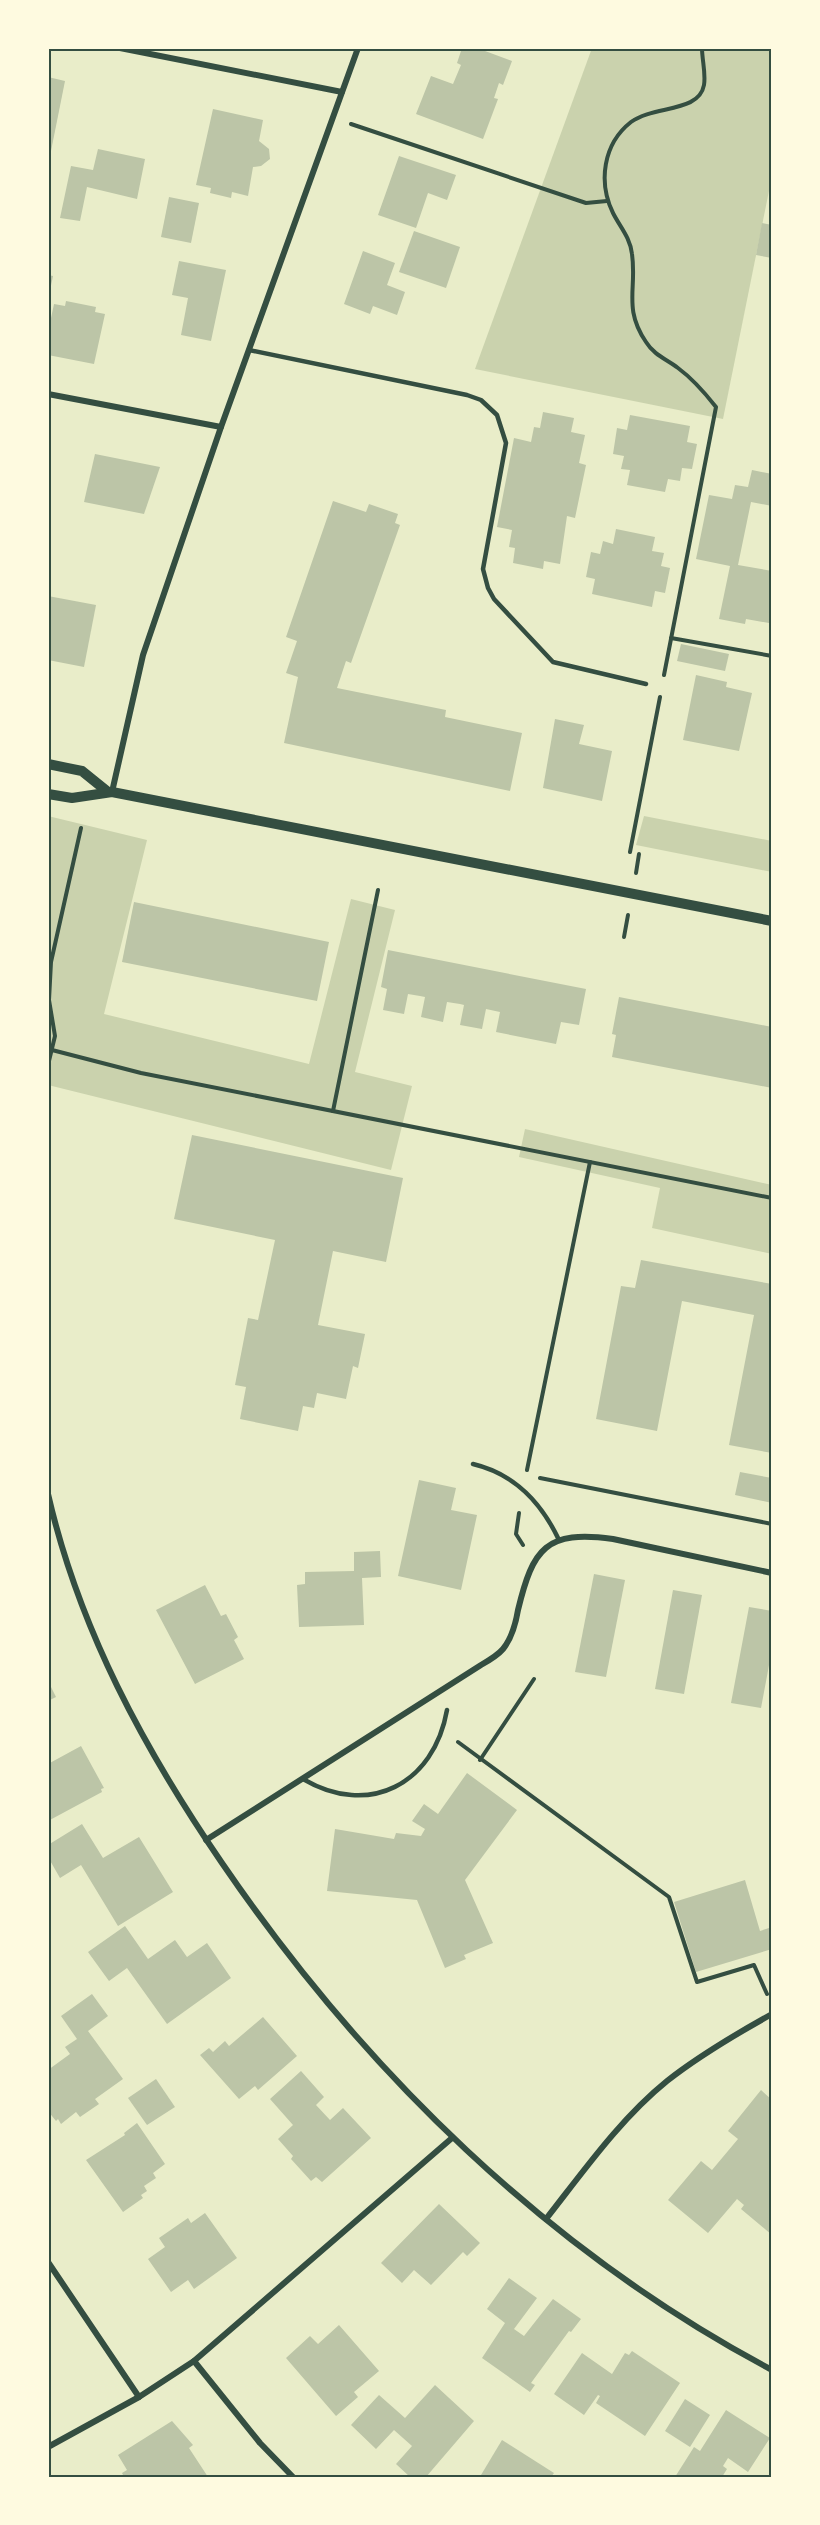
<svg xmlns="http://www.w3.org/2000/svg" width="820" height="2525" viewBox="0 0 820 2525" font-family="Commissioner,sans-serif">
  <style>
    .green { fill: #cad2ad }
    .building { fill: #bcc5a7 }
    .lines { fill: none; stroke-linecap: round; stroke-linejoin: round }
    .path { stroke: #344e41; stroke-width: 4 }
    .service { stroke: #344e41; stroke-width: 4.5 }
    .minor { stroke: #344e41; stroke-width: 6 }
    .tertiary { stroke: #344e41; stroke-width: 10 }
    .neatline { fill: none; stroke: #344e41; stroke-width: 2 }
  </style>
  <rect width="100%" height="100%" fill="#e9edc9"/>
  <g class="green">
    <path d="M592,48H772V176L723,419L475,369Z"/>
    <path d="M48,816L147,840L104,1014L309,1064L351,899L395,910L355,1072L412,1086L391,1170L48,1085Z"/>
    <path d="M644,816L772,841V872L636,845Z"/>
    <path d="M525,1129L772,1185V1254L652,1228L660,1188L519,1157Z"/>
  </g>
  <g class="building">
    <path d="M462,48H477L512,61L503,85L499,83L494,98L498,99L483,139L416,114L431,76L453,84L461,65L457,63Z"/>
    <path d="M48,77L65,81L49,161H48Z"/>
    <path d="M213,109L263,120L259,141L269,149L270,159L261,166L253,167L248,196L232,192L231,198L210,193L211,188L196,185Z"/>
    <path d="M98,149L145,159L137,199L87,187L80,221L60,218L71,166L93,170Z"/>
    <path d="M399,156L456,175L447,200L428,193L416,228L378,215Z"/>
    <path d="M169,197L199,203L191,243L161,237Z"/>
    <path d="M762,223L772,225V258L756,255Z"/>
    <path d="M414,231L460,247L446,288L399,272Z"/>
    <path d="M363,251L395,263L387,285L405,292L397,315L373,306L370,314L344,304Z"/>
    <path d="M179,261L226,270L211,341L181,335L188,298L172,295Z"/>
    <path d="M48,275L53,276L49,295H48Z"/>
    <path d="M66,301L96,307L95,312L105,314L94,364L48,355V332L54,304L65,306Z"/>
    <path d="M543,412L574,418L571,432L585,435L579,463L586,465L575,518L567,516L560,564L544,561L543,569L513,563L515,548L509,547L512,530L497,527L514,438L531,442L534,427L540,428Z"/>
    <path d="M630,415L690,426L687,442L697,444L692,469L682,468L680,481L668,479L665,492L627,485L630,470L621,469L624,456L613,454L617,428L627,430Z"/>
    <path d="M95,454L160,467L144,514L84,502Z"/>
    <path d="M752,470L772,474V506L751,502L738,565L772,571V606L769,623L746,619L745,624L719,619L730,566L696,559L709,495L732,499L735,485L748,487Z"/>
    <path d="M333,501L366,512L369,504L398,514L395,523L400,525L351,663L346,661L337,688L446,710L445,717L522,733L510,791L284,743L298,677L286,673L297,641L286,637Z"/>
    <path d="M616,529L655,537L652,551L664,553L661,566L670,568L665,593L655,591L652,607L592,594L595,579L586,577L591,552L600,554L603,541L613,544Z"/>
    <path d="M48,596L96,605L84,667L48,660Z"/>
    <path d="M681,644L729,654L725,671L677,661Z"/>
    <path d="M696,675L727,682L726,687L752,693L739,751L683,740Z"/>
    <path d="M555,719L584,725L579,744L612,751L602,801L543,788Z"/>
    <path d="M134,902L329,942L317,1001L122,962Z"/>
    <path d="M388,950L586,989L579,1025L561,1022L556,1044L496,1032L500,1012L486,1009L482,1029L460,1025L464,1005L460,1004L447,1002L443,1022L421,1017L425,997L420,996L408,994L404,1014L383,1010L387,989L381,987Z"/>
    <path d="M619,997L772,1027V1088L612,1057L616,1035L612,1034Z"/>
    <path d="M192,1135L403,1178L386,1262L333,1251L318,1325L365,1334L358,1368L353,1366L346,1399L317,1393L314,1408L303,1406L298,1431L240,1419L246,1387L235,1385L248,1318L258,1320L275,1240L174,1219Z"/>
    <path d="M641,1260L772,1284V1453L729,1445L754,1315L682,1301L657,1431L596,1419L621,1286L635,1288Z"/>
    <path d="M740,1472L772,1478V1503L735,1495Z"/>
    <path d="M419,1480L456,1488L451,1510L477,1515L461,1590L398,1576Z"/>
    <path d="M380,1551L381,1577L362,1578L364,1625L299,1627L297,1585L305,1584V1572L354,1571V1552Z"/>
    <path d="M594,1574L625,1580L606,1677L575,1672Z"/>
    <path d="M205,1585L221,1616L226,1614L238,1637L234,1640L244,1659L195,1684L156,1610Z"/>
    <path d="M673,1590L702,1595L684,1694L655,1689Z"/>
    <path d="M749,1607L772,1611V1649L761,1708L731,1703Z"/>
    <path d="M48,1681L56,1697L48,1701Z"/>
    <path d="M81,1746L104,1788L101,1789L102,1792L48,1821V1764Z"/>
    <path d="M467,1773L517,1810L465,1880L493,1943L464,1955L466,1959L445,1968L417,1900L327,1891L335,1829L394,1839L396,1833L421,1836L425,1829L412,1821L424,1804L438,1814Z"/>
    <path d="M82,1824L103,1858L139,1837L173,1892L118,1926L81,1865L60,1878L48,1857V1845Z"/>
    <path d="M745,1880L760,1931L772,1927V1949L696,1972L674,1902Z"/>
    <path d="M125,1926L148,1959L175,1940L187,1957L207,1943L231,1978L167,2024L127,1968L109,1981L88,1952Z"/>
    <path d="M92,1994L108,2016L88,2031L123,2079L95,2099L99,2104L80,2117L76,2112L61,2124L58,2119L56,2121L48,2111V2070L70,2054L65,2047L77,2039L61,2016Z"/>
    <path d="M263,2017L297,2056L258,2090L255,2086L239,2099L200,2055L209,2048L213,2052L225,2041L229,2046Z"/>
    <path d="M301,2071L324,2097L316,2105L330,2120L343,2108L371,2138L322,2182L316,2177L311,2181L291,2159L293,2156L278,2139L293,2125L270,2099Z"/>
    <path d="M156,2079L175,2107L147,2125L128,2098Z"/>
    <path d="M761,2090L772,2100V2235L741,2209L744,2205L737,2199L708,2233L668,2200L701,2161L712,2170L738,2139L728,2131Z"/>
    <path d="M137,2123L165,2164L153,2173L156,2178L144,2186L147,2191L141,2195L143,2198L123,2212L86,2160L125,2135L124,2133Z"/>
    <path d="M439,2204L480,2243L467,2256L463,2252L431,2285L414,2270L402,2283L381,2263Z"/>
    <path d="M205,2213L237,2258L194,2289L188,2280L171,2292L148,2259L165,2247L159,2238L188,2218L191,2223Z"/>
    <path d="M509,2278L537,2298L514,2329L524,2336L553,2299L581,2319L571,2332L569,2331L531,2383L535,2385L530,2392L482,2358L505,2323L487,2309Z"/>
    <path d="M339,2325L379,2371L354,2392L358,2397L336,2416L286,2358L310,2336L318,2344Z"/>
    <path d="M632,2351L680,2383L645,2436L596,2403L600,2396L598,2395L584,2415L554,2394L582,2353L612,2374L625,2353L629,2355Z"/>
    <path d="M435,2385L474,2421L426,2477H410L396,2464L412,2446L394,2430L376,2449L351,2425L379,2395L405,2418Z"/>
    <path d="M685,2399L710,2415L690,2447L665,2431Z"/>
    <path d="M726,2410L770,2438L748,2472L728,2458L723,2466L727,2469L722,2477H675L694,2447L700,2451Z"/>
    <path d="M172,2421L193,2445L189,2448L208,2477H124L122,2473L127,2470L118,2455Z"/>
    <path d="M502,2440L554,2473L551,2477H485L481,2475Z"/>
  </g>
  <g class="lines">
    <g class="path">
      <path d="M351,124L586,203L607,201"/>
      <path d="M671,638L772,656"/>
      <path d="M664,675L716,407C705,393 693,379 678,368C666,359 654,355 646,342C623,308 637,289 632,254C630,237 620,227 613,213C598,182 603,144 631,122C654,105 699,113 704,85C706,73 702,60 702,48"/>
      <path d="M630,852L660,697"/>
      <path d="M636,873L639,854"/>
      <path d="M624,937L628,915"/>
      <path d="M52,1050L141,1073L772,1198"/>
      <path d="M48,1065L55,1036L49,1000L51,962L81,828"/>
      <path d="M333,1111L378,890"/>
      <path d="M527,1470L590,1162"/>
      <path d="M540,1478L772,1524"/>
      <path d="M519,1513L516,1534L523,1545"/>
      <path d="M458,1742L669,1897L697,1982L754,1965L767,1994"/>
      <path d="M480,1760L534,1679"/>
    </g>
    <g class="service">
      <path d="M249,350L467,395L481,400L497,415L506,443L483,569L488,588L494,599L553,662L646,684"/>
      <path d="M473,1464C515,1474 541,1502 559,1540"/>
      <path d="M303,1779C369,1818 434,1784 447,1710"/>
    </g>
    <g class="minor">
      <path d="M120,48L342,92"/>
      <path d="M48,394L221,427"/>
      <path d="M112,792L143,655L221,427L358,48"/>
      <path d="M48,1494C79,1629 144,1749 222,1863C364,2071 548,2251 772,2370"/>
      <path d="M206,1840L481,1665C488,1661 498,1655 503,1649C511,1639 516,1622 518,1610C533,1548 546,1530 613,1539L772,1573"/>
      <path d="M546,2219C583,2172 620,2119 667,2081C700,2055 736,2034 772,2014"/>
      <path d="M48,2262L139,2397"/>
      <path d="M194,2361L260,2443L293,2477"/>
      <path d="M48,2447L139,2397L194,2361L452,2138"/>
    </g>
    <g class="tertiary">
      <path d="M48,764L82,771L108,792"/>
      <path d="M48,794L72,798L112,792L772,921"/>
    </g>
  </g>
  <rect width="820" height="2525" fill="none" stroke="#fefae0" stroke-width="99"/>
  <rect x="50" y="50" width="720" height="2426" class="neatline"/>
</svg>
